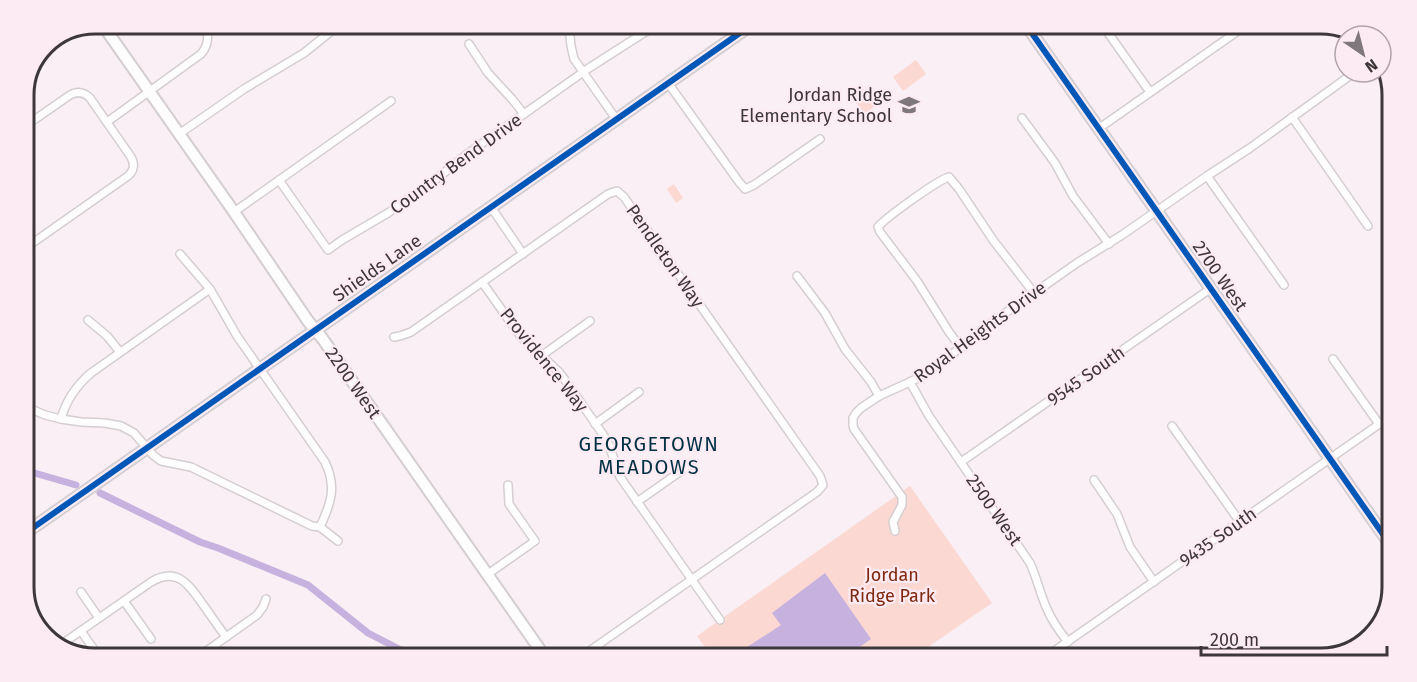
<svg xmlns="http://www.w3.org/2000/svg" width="1417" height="682" viewBox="0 0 1417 682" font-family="'Fira Sans',sans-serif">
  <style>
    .green { fill: #fbd8d2 }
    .water { fill: #c6b1df }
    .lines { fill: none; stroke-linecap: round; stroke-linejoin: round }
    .canal { stroke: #c6b1df; stroke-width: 7 }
    .street-casing { stroke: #d5ced1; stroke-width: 10 }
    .secondary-casing { stroke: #d5ced1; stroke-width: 14 }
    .street { stroke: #fefdfd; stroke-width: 7 }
    .secondary { stroke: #fefdfd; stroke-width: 10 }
    .cycleway-casing { stroke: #fdebf3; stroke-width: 10 }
    .cycleway { stroke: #0057b8; stroke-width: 6 }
    .labels { text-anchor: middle; stroke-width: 4.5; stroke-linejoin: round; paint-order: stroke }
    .poi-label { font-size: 18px; fill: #3e373a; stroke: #fdebf3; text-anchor: end }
    .street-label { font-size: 18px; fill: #3e373a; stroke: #fdebf3 }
    .park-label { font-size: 18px; fill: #7e2810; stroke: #fdebf3 }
    .neighbourhood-label { font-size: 20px; letter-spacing: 1.5px; fill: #003044; stroke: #fdebf3 }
    .rim { fill: none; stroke: #3e373a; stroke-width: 3 }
  </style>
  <rect width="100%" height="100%" fill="#f9eff4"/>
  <g class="green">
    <path d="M916,60L926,74L903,91L893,77Z"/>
    <path d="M857,88L880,92L885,99L864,114L850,93Z"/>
    <path d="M674,184L683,198L676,203L667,189Z"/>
    <path d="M910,486L992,603L915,656L710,654L697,636Z"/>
  </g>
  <path class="water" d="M825,573L871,639L848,655H735L781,625L772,613Z"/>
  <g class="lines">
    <g class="canal">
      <path d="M24,470L76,485"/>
      <path d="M100,493L200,542L218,548L308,585L368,633L401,650L415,653"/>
    </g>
    <defs>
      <g id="street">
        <path d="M569,27L571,46L574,59L616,119"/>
        <path d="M1106,30L1150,92"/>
        <path d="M469,44L488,73L512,99L524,114"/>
        <path d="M43,49L55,41"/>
        <path d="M1381,65L1387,73"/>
        <path d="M668,83L739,182L745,189L754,185L820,139"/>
        <path d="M1292,117L1368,226"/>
        <path d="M1022,118L1055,163L1073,196L1109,244"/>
        <path d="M107,122L201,54C209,45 208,36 207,25"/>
        <path d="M24,127L70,95C77,91 84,92 90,98L131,157C135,164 134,171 128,176L24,249"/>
        <path d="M1098,129L1238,31"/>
        <path d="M179,134L244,89L304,53L339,25"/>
        <path d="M1207,176L1284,285"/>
        <path d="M279,180L328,250L342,240L388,213L435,180L470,152L589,68L653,27"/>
        <path d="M491,207L523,254"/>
        <path d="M234,212L391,101"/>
        <path d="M180,254L210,289L237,336L325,462C337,487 331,503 320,527"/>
        <path d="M797,276L825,313L845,349L871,382L879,396"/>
        <path d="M482,282L521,337L559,372L565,380L604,436L609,445L620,477L720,620"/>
        <path d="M88,320L107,336L120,352"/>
        <path d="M394,337L400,336L411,332L608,194L617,191L624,197L820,476L823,485L817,492L585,654"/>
        <path d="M961,348L949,332L917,281L880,232L878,227C885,218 938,180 949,177L959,189L993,240L1034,293"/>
        <path d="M541,356L590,321"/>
        <path d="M1333,359L1379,424"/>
        <path d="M910,382L929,416L1030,563C1037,578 1040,594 1047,609C1052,621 1060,632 1068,642"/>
        <path d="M24,406L45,415L61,419L81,422L105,423L121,426L134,433L153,455L161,461L191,467L312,526L320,527L338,541"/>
        <path d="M61,419C66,400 76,386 91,373L210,289"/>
        <path d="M595,424L639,392"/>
        <path d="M1172,426L1240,522"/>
        <path d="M961,462L1210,289"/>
        <path d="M1094,480L1117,514L1130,547L1154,582"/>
        <path d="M637,502L691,464"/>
        <path d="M895,531L893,522L902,505V497L854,429L853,425V418L856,413L861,408L879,396L910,382L920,377L951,355L991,323L1077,263L1122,235L1207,176L1250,148L1355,72"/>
        <path d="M488,574L535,541L509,504L508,485"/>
        <path d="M81,592L99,618"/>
        <path d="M124,601L151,639"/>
        <path d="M81,631L95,651"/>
        <path d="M59,646L151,582C178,566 189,585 204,606C211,616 218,626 226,637"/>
        <path d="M205,652L257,615L263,607L266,599"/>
        <path d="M1341,652L1379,626"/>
        <path d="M1047,656L1388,418"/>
      </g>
      <g id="secondary">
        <path d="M102,24L234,212L308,321L322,338L543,654"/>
        <path d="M1029,29L1387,540"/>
        <path d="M24,534L747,28"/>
      </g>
    </defs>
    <use href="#street" class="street-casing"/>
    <use href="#secondary" class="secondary-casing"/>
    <use href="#street" class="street"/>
    <use href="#secondary" class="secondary"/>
    <defs>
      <g id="cycleway">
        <path d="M1029,29L1387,540"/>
        <path d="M24,534L747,28"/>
      </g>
    </defs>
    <use href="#cycleway" class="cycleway-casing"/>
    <use href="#cycleway" class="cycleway"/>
  </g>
  <defs>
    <symbol id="school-bare" viewBox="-9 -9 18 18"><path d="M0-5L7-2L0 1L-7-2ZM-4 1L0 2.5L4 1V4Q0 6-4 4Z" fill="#7f777b" stroke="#fdebf3" stroke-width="2.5" paint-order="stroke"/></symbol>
  </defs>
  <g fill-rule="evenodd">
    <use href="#school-bare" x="894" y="90" width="30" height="30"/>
  </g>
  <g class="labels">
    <g class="poi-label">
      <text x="892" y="101">Jordan Ridge<tspan x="892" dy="21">Elementary School</tspan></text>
    </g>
    <g class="street-label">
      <text transform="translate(456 164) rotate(-36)" y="6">Country Bend Drive</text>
      <text transform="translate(665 256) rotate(55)" y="6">Pendleton Way</text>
      <text transform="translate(377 268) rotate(-35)" y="6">Shields Lane</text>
      <text transform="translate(1220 276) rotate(55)" y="6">2700 West</text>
      <text transform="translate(980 332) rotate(-36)" y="6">Royal Heights Drive</text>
      <text transform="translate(544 360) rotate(51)" y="6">Providence Way</text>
      <text transform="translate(1086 376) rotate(-35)" y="6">9545 South</text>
      <text transform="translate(353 383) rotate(55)" y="6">2200 West</text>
      <text transform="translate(994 510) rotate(55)" y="6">2500 West</text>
      <text transform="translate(1218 537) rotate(-35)" y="6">9435 South</text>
    </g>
    <g class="park-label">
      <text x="892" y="581">Jordan<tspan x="892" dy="21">Ridge Park</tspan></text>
    </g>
    <g class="neighbourhood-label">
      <text x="649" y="451">GEORGETOWN<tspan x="649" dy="23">MEADOWS</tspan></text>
    </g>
  </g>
  <path d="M0 0H1417V682H0ZM95 34H1321A61 61 0 0 1 1382 95V587A61 61 0 0 1 1321 648H95A61 61 0 0 1 34 587V95A61 61 0 0 1 95 34Z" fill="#fdebf3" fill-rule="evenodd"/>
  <path class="rim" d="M95 34H1321A61 61 0 0 1 1382 95V587A61 61 0 0 1 1321 648H95A61 61 0 0 1 34 587V95A61 61 0 0 1 95 34Z"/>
  <g transform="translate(1363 54) rotate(145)"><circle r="28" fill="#fdebf3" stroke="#b1a3a9" stroke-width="1.5"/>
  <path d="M0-4.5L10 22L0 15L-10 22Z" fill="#7f777b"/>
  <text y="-9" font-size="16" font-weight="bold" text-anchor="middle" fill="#3e373a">N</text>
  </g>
  <path d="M1201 646v9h186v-9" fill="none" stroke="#3e373a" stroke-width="3"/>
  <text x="1210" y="646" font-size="18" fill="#3e373a" stroke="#fdebf3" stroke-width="4.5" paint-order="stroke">200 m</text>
</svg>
